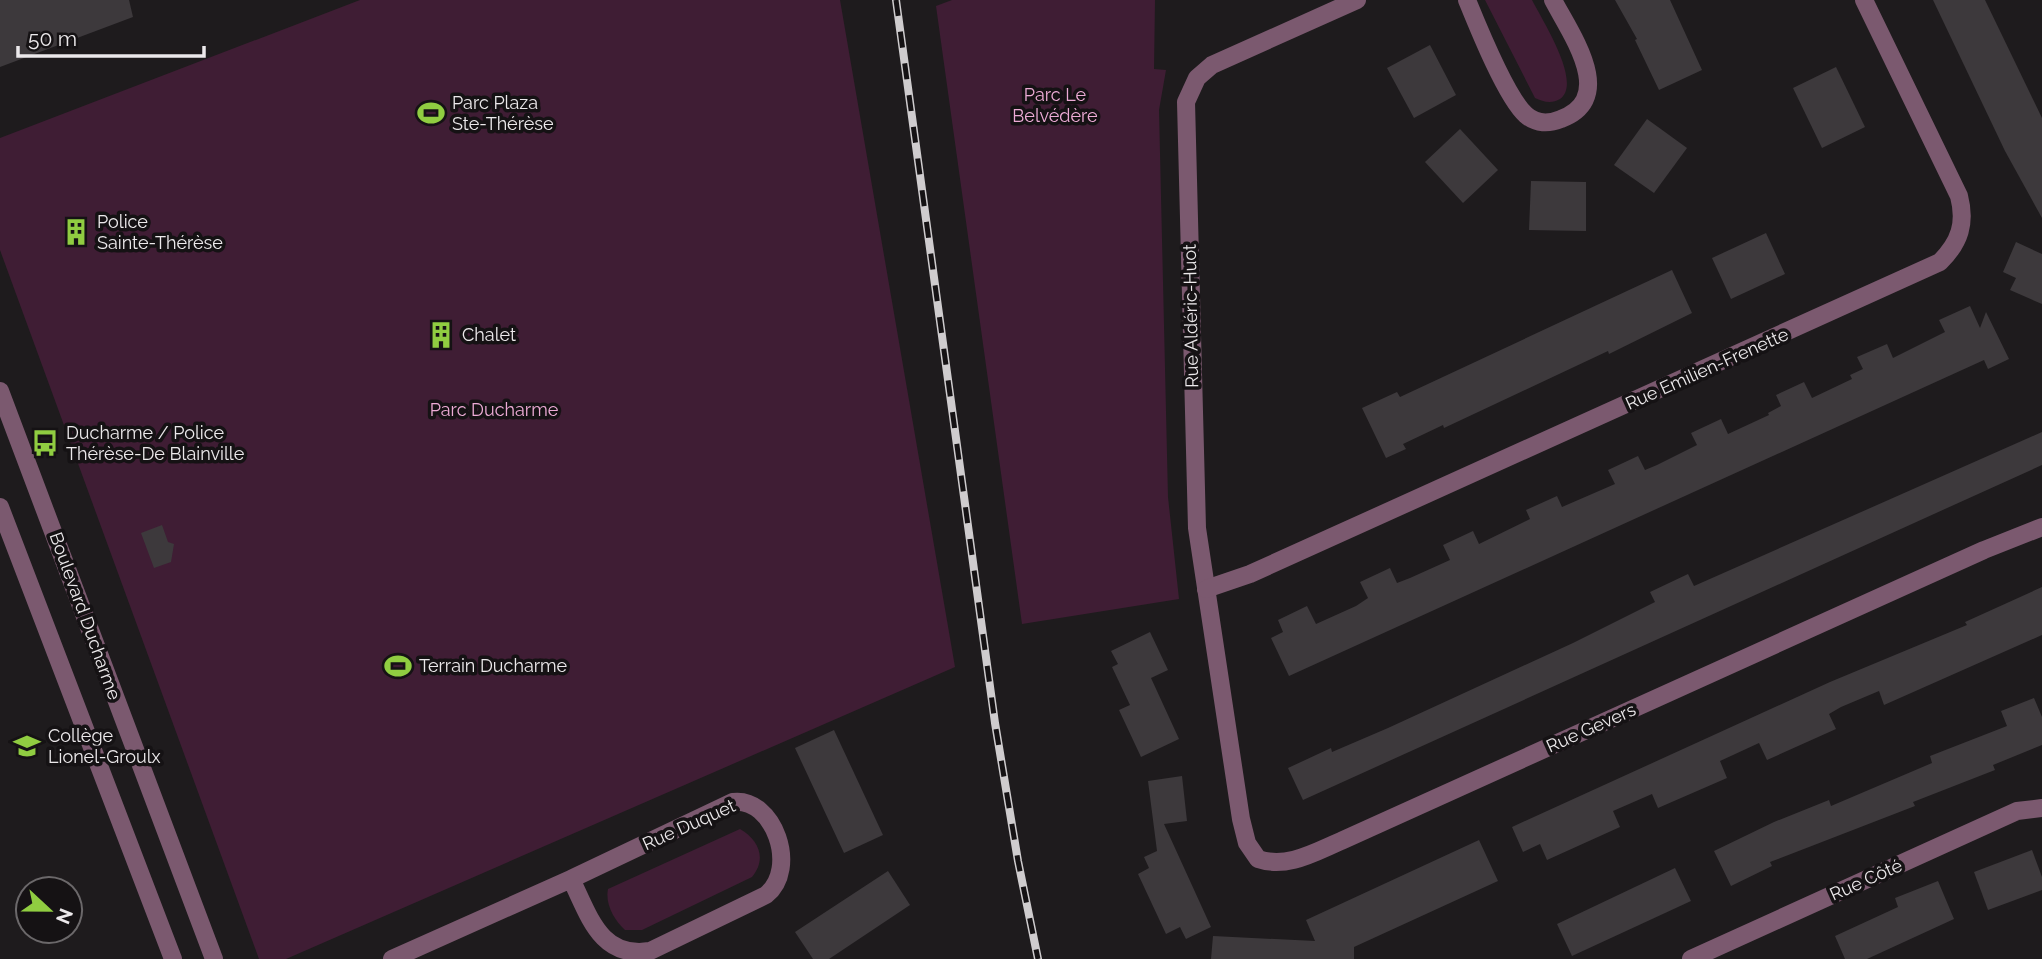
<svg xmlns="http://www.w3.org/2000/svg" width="2042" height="959" viewBox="0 0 2042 959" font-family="Raleway,sans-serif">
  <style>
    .green { fill: #3f1d34 }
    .building { fill: #3d393c }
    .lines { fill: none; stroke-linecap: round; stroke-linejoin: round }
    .minor { stroke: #7b596f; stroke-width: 18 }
    .tertiary { stroke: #7b596f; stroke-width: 18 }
    .rail-casing { stroke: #cfccce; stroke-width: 8 }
    .rail { stroke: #151214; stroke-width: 5; stroke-dasharray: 16; stroke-linecap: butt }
    .labels { text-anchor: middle; stroke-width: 7; stroke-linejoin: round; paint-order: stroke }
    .park-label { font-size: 18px; fill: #edabd6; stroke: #151214 }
    .poi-label { font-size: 18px; fill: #ece9eb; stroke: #151214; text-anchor: start }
    .street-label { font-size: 18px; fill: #ece9eb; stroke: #151214 }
  </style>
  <rect width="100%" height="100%" fill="#1e1b1d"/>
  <g class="green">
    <path d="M360,0H840L955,667L286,959H259L0,250V138Z"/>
    <path d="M952,0H1155L1154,69L1166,70L1159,110L1168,497L1179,599L1022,624L936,6Z"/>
    <path d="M1485,0H1532C1542,20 1583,83 1560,99C1552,104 1543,102 1535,98Z"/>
    <path d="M740,829C759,840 767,859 752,877L642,930H625C614,920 605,904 608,889Z"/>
  </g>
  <g class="building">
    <path d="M0,0H129L133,17L0,67Z"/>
    <path d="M1615,0H1670L1702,70L1659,90L1635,40L1637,39Z"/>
    <path d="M1933,0H1985L2042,118V218L2005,151Z"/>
    <path d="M1430,45L1456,95L1414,118L1387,68Z"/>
    <path d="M1836,67L1865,127L1822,148L1793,88Z"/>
    <path d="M1647,119L1687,148L1654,193L1614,165Z"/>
    <path d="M1460,129L1498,170L1463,203L1425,162Z"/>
    <path d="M1531,181L1586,182V231L1529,230Z"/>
    <path d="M1766,233L1785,274L1731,299L1712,258Z"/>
    <path d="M2016,242L2042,254V304L2010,290L2016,278L2003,272Z"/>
    <path d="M1672,270L1692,313L1609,354L1608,351L1444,428L1443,425L1403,444L1406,449L1386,458L1362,408L1397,392L1400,397Z"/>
    <path d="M1970,306L1980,328L1986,312L2009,359L1988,369L1984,360L1289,676L1271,638L1283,632L1278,620L1307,606L1316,624L1356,606L1368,598L1360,582L1390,568L1397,583L1410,578L1450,560L1443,545L1473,531L1479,544L1530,519L1526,510L1557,496L1562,507L1615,484L1608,470L1638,456L1645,470L1657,465L1697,445L1691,433L1721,419L1728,434L1769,415L1768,413L1781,406L1776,395L1804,382L1812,398L1852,379L1850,375L1863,369L1857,357L1887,344L1893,358L1945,332L1939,320Z"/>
    <path d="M2042,432V465L1303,800L1288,768L1331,748L1332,752L1388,728L1573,643L1655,602L1650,592L1688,574L1694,586Z"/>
    <path d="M162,525L168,542L174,544L171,562L154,568L141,533Z"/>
    <path d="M2042,587V635L1884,705L1879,691L1841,707L1829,714L1836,729L1767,760L1759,743L1720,761L1727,778L1658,808L1652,794L1613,811L1620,827L1547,860L1540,844L1523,852L1512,827L1830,682L1967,625L1965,622Z"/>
    <path d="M1150,632L1168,670L1151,678L1179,739L1141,757L1119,710L1130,705L1112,667L1118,664L1111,651Z"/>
    <path d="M2034,698L2042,717V745L1993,765L1995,770L1913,802L1915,806L1770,862L1772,866L1731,886L1714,851L1774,822L1829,800L1831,806L1932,763L1930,756L2007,726L2001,711Z"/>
    <path d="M834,730L883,835L844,853L795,748Z"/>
    <path d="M1182,776L1187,821L1164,824L1211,927L1186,939L1180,927L1166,934L1138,874L1149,868L1144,857L1157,851L1148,781Z"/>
    <path d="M1479,840L1498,881L1354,947V959H1211L1213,936L1315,941L1306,920Z"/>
    <path d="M2032,850L2042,877V890L1988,910L1974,872Z"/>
    <path d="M1675,868L1691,901L1572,956L1557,924Z"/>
    <path d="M888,871L910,905L829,959H813L795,932Z"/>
    <path d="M1938,881L1954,919L1867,959H1845L1835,936L1898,907L1895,898Z"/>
  </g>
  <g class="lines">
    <g class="minor">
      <path d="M1357,0L1212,65L1197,78L1186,102L1197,528L1241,819L1247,843L1258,859C1287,869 1315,852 1341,841L1984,550L2042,527"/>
      <path d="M1467,0C1478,27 1506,97 1526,115C1536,124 1549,124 1561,119C1618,98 1570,33 1553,0"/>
      <path d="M1206,589L1250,574L1940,262C1960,242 1966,223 1959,196L1864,0"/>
      <path d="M392,959L571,879L733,802C774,797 799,869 766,895L650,951C600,959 589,915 571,879"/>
      <path d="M1691,959L2017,811L2042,808"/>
    </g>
    <g class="tertiary">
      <path d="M0,391L214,959"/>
      <path d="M0,507L173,959"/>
    </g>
    <defs>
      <path id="rail" d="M896,0L995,723L1018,861L1038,959"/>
    </defs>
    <use href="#rail" class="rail-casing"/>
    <use href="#rail" class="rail"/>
  </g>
  <defs>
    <symbol id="stadium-bare" viewBox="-9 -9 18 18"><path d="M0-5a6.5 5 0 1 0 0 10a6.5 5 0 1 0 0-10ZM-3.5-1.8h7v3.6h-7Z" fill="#90cd41" stroke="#151214" stroke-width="2.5" paint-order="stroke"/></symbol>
    <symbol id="building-bare" viewBox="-9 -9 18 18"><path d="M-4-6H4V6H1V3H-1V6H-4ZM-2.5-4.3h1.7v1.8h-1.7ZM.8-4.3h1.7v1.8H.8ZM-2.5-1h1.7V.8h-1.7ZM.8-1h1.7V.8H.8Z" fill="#90cd41" stroke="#151214" stroke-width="2.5" paint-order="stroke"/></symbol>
    <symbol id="bus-bare" viewBox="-9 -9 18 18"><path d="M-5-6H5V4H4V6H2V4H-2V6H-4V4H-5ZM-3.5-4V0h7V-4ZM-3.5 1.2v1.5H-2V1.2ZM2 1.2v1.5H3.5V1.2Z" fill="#90cd41" stroke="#151214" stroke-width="2.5" paint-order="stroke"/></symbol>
    <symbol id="university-bare" viewBox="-9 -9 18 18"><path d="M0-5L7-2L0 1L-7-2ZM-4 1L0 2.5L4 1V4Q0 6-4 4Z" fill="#90cd41" stroke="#151214" stroke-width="2.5" paint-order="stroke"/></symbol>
  </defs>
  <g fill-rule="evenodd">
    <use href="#stadium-bare" x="412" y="94" width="38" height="38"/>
    <use href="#building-bare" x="57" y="213" width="38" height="38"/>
    <use href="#building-bare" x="422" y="316" width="38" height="38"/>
    <use href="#bus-bare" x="26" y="424" width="38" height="38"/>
    <use href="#stadium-bare" x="379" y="647" width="38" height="38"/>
    <use href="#university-bare" x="8" y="727" width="38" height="38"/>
  </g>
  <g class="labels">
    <g class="park-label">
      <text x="1055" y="101">Parc Le<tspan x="1055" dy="21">Belvédère</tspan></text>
      <text x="494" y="416">Parc Ducharme</text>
    </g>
    <g class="poi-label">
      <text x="452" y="109">Parc Plaza<tspan x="452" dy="21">Ste-Thérèse</tspan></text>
      <text x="97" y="228">Police<tspan x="97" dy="21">Sainte-Thérèse</tspan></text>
      <text x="462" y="341">Chalet</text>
      <text x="66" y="439">Ducharme / Police<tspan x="66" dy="21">Thérèse-De Blainville</tspan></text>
      <text x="419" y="672">Terrain Ducharme</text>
      <text x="48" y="742">Collège<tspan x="48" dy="21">Lionel-Groulx</tspan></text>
    </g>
    <g class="street-label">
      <text transform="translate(1191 316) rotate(-91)" y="6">Rue Aldéric-Huot</text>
      <text transform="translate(1707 369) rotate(-24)" y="6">Rue Emilien-Frenette</text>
      <text transform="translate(85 616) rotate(70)" y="6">Boulevard Ducharme</text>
      <text transform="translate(1591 728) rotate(-24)" y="6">Rue Gevers</text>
      <text transform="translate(689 825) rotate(-24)" y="6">Rue Duquet</text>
      <text transform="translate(1866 880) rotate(-24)" y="6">Rue Côté</text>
    </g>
  </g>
  <g transform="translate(49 910) rotate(112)"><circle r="33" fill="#151214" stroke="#6b686a" stroke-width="2"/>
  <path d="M0-5L12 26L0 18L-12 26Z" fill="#90cd41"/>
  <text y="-10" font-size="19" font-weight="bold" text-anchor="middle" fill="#ece9eb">N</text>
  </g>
  <path d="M18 46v10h186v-10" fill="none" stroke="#ece9eb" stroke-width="3.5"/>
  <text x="28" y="46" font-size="21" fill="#ece9eb" stroke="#151214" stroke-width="5" paint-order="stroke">50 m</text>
</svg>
